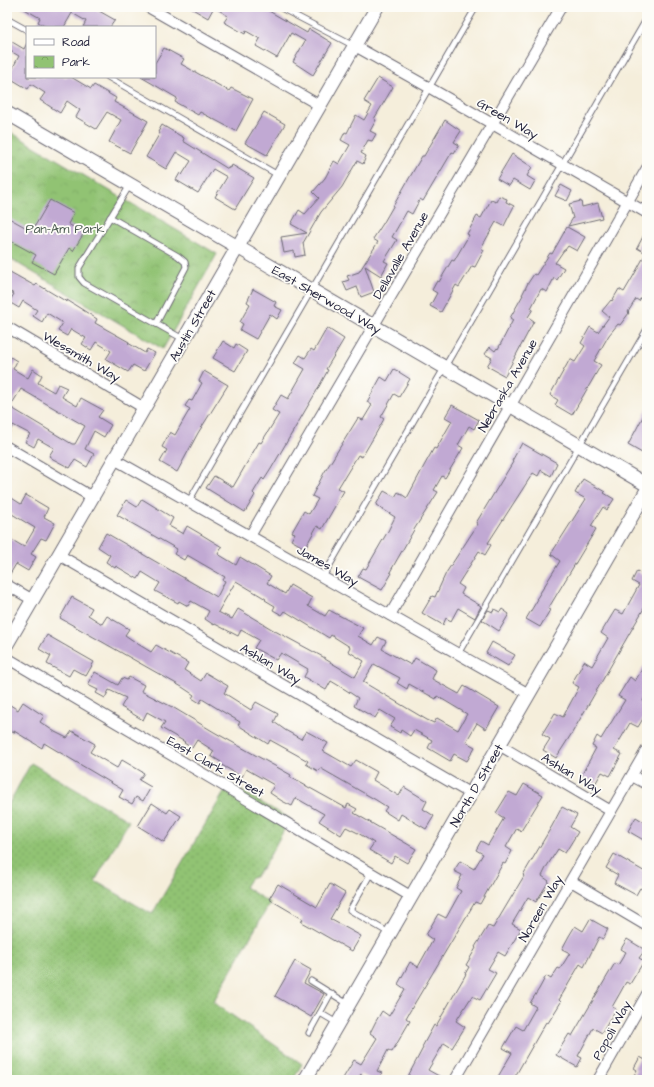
<svg xmlns="http://www.w3.org/2000/svg" width="654" height="1087" viewBox="0 0 654 1087" font-family="'Architects Daughter',sans-serif">
  <style>
    .grass { fill: url(#grass-dots); stroke: #5a7257 }
    .park { fill: url(#park-crowns); stroke: #5a7257 }
    .building { fill: #c1a9d3; fill-rule: evenodd }
    .lines { fill: none; stroke-linecap: round; stroke-linejoin: round }
    .service-casing { stroke: #6c6973; stroke-width: 7 }
    .minor-casing { stroke: #6c6973; stroke-width: 12 }
    .tertiary-casing { stroke: #6c6973; stroke-width: 15 }
    .service { stroke: #fff; stroke-width: 5 }
    .minor { stroke: #fff; stroke-width: 10 }
    .tertiary { stroke: #fff; stroke-width: 13 }
    .labels { text-anchor: middle; stroke-width: 3.5; stroke-linejoin: round; paint-order: stroke }
    .street-label { font-size: 13px; fill: #22223b; stroke: #fdfcf7 }
    .park-label { font-size: 13px; fill: #495a4f; stroke: #fdfcf7 }
  </style>
  <defs>
    <pattern id="grass-dots" width="8" height="8" patternUnits="userSpaceOnUse"><rect width="8" height="8" fill="#91c373"/><path d="M2 2h.1M6 6h.1" fill="none" stroke="#7da764" stroke-width="1.8" stroke-linecap="round"/></pattern>
    <pattern id="park-crowns" width="20" height="18" patternUnits="userSpaceOnUse"><rect width="20" height="18" fill="#91c373"/><path d="M2 6a3 3 0 1 1 6 0M12 15a3 3 0 1 1 6 0" fill="none" stroke="#7da764"/></pattern>
  </defs>
  <rect width="100%" height="100%" fill="#fdfcf7"/>
  <filter id="ink" filterUnits="userSpaceOnUse"><feTurbulence type="fractalNoise" baseFrequency=".025" numOctaves="2"/><feDisplacementMap in="SourceGraphic" scale="8" xChannelSelector="R" yChannelSelector="G"/><feConvolveMatrix kernelMatrix="1 2 1 2 8 2 1 2 1" color-interpolation-filters="sRGB"/></filter>
  <filter id="wash" filterUnits="userSpaceOnUse"><feTurbulence type="fractalNoise" baseFrequency=".012" numOctaves="4" result="noise"/><feDisplacementMap in="SourceGraphic" scale="16" xChannelSelector="R" yChannelSelector="G"/><feGaussianBlur stdDeviation="0.9" result="paint"/><feColorMatrix in="noise" values="0 0 0 0 0 0 0 0 0 0 0 0 0 0 0 0 0 1.4 0 .05"/><feComposite in="paint" operator="in"/></filter>
  <g filter="url(#wash)">
    <rect width="100%" height="100%" fill="#f5eedb"/>
    <path class="grass" d="M31,763L129,821L95,881L152,914L229,784L290,819L264,866L256,876L250,879L245,887L270,903L213,1002L302,1064L293,1080H7V807Z"/>
    <path class="park" d="M7,130L217,254L163,349L7,257Z"/>
    <g id="blocks">
      <g class="building">
        <path d="M21,7H92L115,20L110,27H83L86,21L72,13L64,27H46L38,22L40,18Z"/>
        <path d="M189,7H262L307,33L309,29L332,43L313,75L293,62L305,41L291,33L277,58L256,46L260,39L246,31L245,34L224,22L228,16L214,7L208,18Z"/>
        <path d="M7,39L24,49L27,43V77H71L91,89L94,85L116,98L114,102L148,121L130,153L109,142L121,120L107,112L96,129L76,117L80,110L67,101L60,113L40,100L45,93L31,84L28,89L8,77L19,56L7,49Z"/>
        <path d="M164,48L184,59L181,64L229,91L231,88L253,99L236,131L200,112L198,115L175,102L177,98L141,77H155V63Z"/>
        <path d="M378,78L393,87L374,119L376,120L370,131L376,134L372,141L368,140L361,153L366,156L363,164L357,161L342,187L321,212L303,243L305,255L295,257L294,251L284,253L281,237L307,233L291,224L299,210L305,214L319,198L313,192L325,178L334,161L339,164L350,145L341,140L345,132L347,133L356,115L364,120L372,106L364,101Z"/>
        <path d="M264,112L285,124L267,155L245,143Z"/>
        <path d="M445,120L461,131L454,142L459,145L454,153L452,152L423,201L420,199L412,214L407,211L392,237L397,240L384,261L388,263L381,276L365,266L374,292L361,297L357,287L347,291L343,282L349,280L347,276L359,272L378,242L373,239L384,222L422,156H424Z"/>
        <path d="M162,125L184,138L183,141L228,169L229,167L231,168L232,165L254,178L235,209L215,197L227,177L213,169L198,193L176,180L180,173L182,175L191,161L176,152L166,169L146,157L160,133L158,132Z"/>
        <path d="M512,154L532,167L527,176L535,181L530,190L513,180L509,186L497,179Z"/>
        <path d="M561,185L572,191L567,201L555,196Z"/>
        <path d="M499,196L507,199L506,202L514,206L504,226L496,222L481,248L484,250L475,267L472,266L459,287L456,285L441,312L430,306L437,293L432,290L437,281L439,282L452,260L454,261L469,235L467,234L477,216L481,218L491,200L496,202Z"/>
        <path d="M50,200L74,213L68,224L84,233L73,251L69,248L54,274L32,262L36,255L7,239V217L32,231Z"/>
        <path d="M581,201L582,207L598,203L602,218L568,226L573,218L569,204Z"/>
        <path d="M567,227L585,237L577,251L568,246L565,250H564L555,263L564,268L557,280L554,278L547,292L541,289L531,308L533,309L528,317L534,321L505,376L487,366L492,358L485,354L490,347L495,351L497,348L498,349L513,320L510,318L523,295H522L528,283L534,274L536,275L550,253L552,254Z"/>
        <path d="M647,229V287L639,301L636,299L628,312L629,313L620,325L618,324L609,335L594,361L601,365L572,415L555,405L558,400L550,395L570,359L575,362L585,346L581,343L590,327L598,332L609,317L602,311L611,300L612,301L619,289L624,292L634,275L646,253L637,248Z"/>
        <path d="M10,272L35,286L37,284L67,302V300L97,319L95,323L129,342L128,343L145,353L147,349L155,353L144,371L133,365L128,372L106,359L111,351L96,342L91,350L82,344L86,338L71,329L67,336L58,331L63,323L47,313L42,322L33,316L37,310L23,301L19,308L9,302L14,294L7,290V278Z"/>
        <path d="M253,289L276,302L274,306L282,310L277,319L270,314L256,339L240,330L243,324L240,322L250,304L247,302Z"/>
        <path d="M327,328L344,339L326,369L328,370L316,392L271,469L264,480L262,478L253,493L255,495L245,512L206,488L214,476L233,487L259,442L261,443L279,414L272,410L281,395L288,399L305,369L295,363L300,355L305,358L311,349L314,351Z"/>
        <path d="M223,341L234,348L236,344L247,351L235,371L213,358Z"/>
        <path d="M7,355L17,361L13,369L28,378L33,369L42,375L38,383L54,392L58,384L67,388L62,397L77,406L81,398L103,410L98,417L111,425L104,437L94,431L85,449L94,454L87,467L75,460L70,468L53,459L49,456L54,448L38,439L34,447L25,442L30,434L13,425L7,437ZM21,389L85,426L75,444H72L10,407Z"/>
        <path d="M394,369L410,379L399,397L394,394L381,417L384,419L375,435L362,457L358,455L338,488L344,491L334,508L322,529L317,526L305,548L291,540L295,533L292,532L304,511L309,514L318,499L312,496L324,473L358,418L363,420L372,405L367,402L381,377L387,381Z"/>
        <path d="M204,371L228,385L198,433L177,472L160,462L167,450L162,447L170,432L175,435L183,421L190,409L185,406L189,400L192,401L202,383L199,381Z"/>
        <path d="M452,405L479,420L474,429L469,426L458,445L463,448L445,478L442,476L434,490L438,492L415,528L390,572L392,573L382,590L358,577L363,568L366,569L388,531L395,517L376,505L384,491L395,497L398,492L407,498L424,466L434,448L436,449L452,421L445,417Z"/>
        <path d="M647,409V443L642,453L628,445Z"/>
        <path d="M522,443L557,463L551,476L541,470L538,476L533,473L488,543L491,545L485,555L479,551L458,584L464,588L461,594L481,606L475,618L458,608L451,621L446,618L443,625L422,613L432,596L435,597L446,573L478,524L476,523L513,462L512,461Z"/>
        <path d="M583,479L605,492L604,493L614,499L607,510L603,507L591,526L596,529L548,609L550,610L540,627L526,619L538,599L537,598L560,561L551,554L586,499L575,493Z"/>
        <path d="M7,495L21,504L26,495L48,508L44,517L55,523L46,540L41,538L31,554L36,557L28,571L16,564L7,579V537L24,547L35,528L7,511Z"/>
        <path d="M142,499L173,518L169,526L183,534L187,526L199,533L222,547L218,554L236,565L240,557L271,576L267,583L285,594L290,585L312,598L308,606L325,616L329,610L363,628L358,636L373,645L378,637L386,641L382,649L411,665L415,658L436,670L432,679L459,694L464,686L499,707L486,729L477,723L466,742L475,747L467,761L454,754L450,761L428,748L432,740L414,730L410,736L401,730L400,733L390,727L395,719L380,710L375,718L354,706L358,698L346,690L331,681L326,690L304,677L308,669L296,662L281,653L276,660L254,648L259,640L241,630L238,636L215,624L214,625L205,619L209,611L191,601L188,606L179,601L178,603L155,591L160,583L142,572L138,579L116,566L115,568L106,562L110,555L98,547L106,533L217,597L225,581L223,580L225,577L187,555L184,560L174,554L177,549L117,515L126,500L137,507ZM236,581L266,599L265,600L275,606L273,610L282,615L285,611L329,638L331,635L350,647L348,651L364,661L355,677L325,659V658L275,631L238,609L232,619L218,612ZM374,664L400,678L397,683L407,689L409,684L436,699L437,696L467,714L458,730L437,718L434,723L427,720L363,682Z"/>
        <path d="M637,571L645,576L647,572V603L572,733L556,758L543,750L550,739L542,734L555,713L563,717L579,687L572,683L581,667L584,661L592,666L608,638L601,633L615,610L623,614L639,585L632,581Z"/>
        <path d="M72,597L92,608L88,615L102,624L107,616L129,629L125,635L138,644L151,652L156,645L188,663L184,670L201,681L206,673L228,686L224,693L251,710L256,702L278,714L274,722L285,730L301,739L306,731L328,743L323,751L351,767L356,760L377,772L373,780L399,796L404,787L427,801L423,809L434,816L426,829L401,814L398,820L384,811L387,807L376,800L320,768L318,771L306,764L308,761L270,740L268,744L238,725L240,722L225,713L202,699L200,703L192,698L194,695L182,687L60,618Z"/>
        <path d="M494,609L500,612L502,609L509,614L499,631L482,620L488,610L493,612Z"/>
        <path d="M47,635L94,662L86,676L73,669L69,676L47,664L51,656L39,649Z"/>
        <path d="M492,642L515,655L508,666L486,653Z"/>
        <path d="M647,661V693L643,701L647,703V712L638,727L630,723L614,750L622,754L610,776L602,772L595,784L581,776L596,748L592,746L597,736L601,739L625,700L618,696L630,677L635,681Z"/>
        <path d="M95,672L118,685L122,678L127,680L129,677L144,685L141,691L174,708L214,732L291,775L290,777L346,808L348,804L357,809L354,813L416,849L407,863L395,856L391,863L369,850L374,843L358,833L346,827L341,835L319,821L324,814L296,798L292,806L282,801L270,793L274,785L246,769L242,777L220,764L221,762L211,756L214,751L197,740L192,748L184,743L185,742L161,728L165,722L147,712L143,720L133,714L121,707L126,698L109,690L105,698L96,693L98,690L88,685Z"/>
        <path d="M23,702L44,716L40,722L55,732L67,738L72,731L95,744L90,752L117,768L122,760L144,773L139,780L151,787L143,801L136,797L132,804L119,797L123,790L44,743L42,748L14,731V733L7,729V703L18,710Z"/>
        <path d="M524,784L543,795L521,831L517,828L506,847L512,851L505,864L503,863L480,904L475,902L410,1011L406,1018L410,1021L392,1052L388,1050L377,1071L382,1073L378,1080H372L361,1074L356,1080H342L354,1060L361,1064L377,1038L370,1033L376,1021L382,1011L389,1016L405,989L398,984L410,962L418,967L433,940L426,935L438,914L446,918L461,891L456,888L462,875L454,871L460,861L474,869L483,854L476,850L481,841L488,845L504,818L496,813L509,792L517,796Z"/>
        <path d="M152,803L167,813L170,809L181,816L164,842L138,826Z"/>
        <path d="M562,807L577,815L570,827L578,832L565,853L558,849L547,866L542,876L549,881L536,902L528,897L512,924L521,929L505,956L498,952L488,969L496,973L480,1000L472,996L456,1021L465,1027L452,1048L444,1043L428,1070L446,1080H406L423,1048L422,1047L434,1025L436,1026L466,974H465L469,967L466,965L476,948L475,947L488,926L493,928L524,876L523,875L552,826Z"/>
        <path d="M636,817L647,824V842L628,831Z"/>
        <path d="M614,854L647,873V892L640,888L636,895L614,883L618,875L606,868Z"/>
        <path d="M278,884L317,907L330,884L345,893L330,919L361,936L352,951L301,922L303,919L269,899Z"/>
        <path d="M590,919L608,929L603,939L599,937L584,967L580,964L559,1000L561,1002L548,1023L546,1022L513,1080H496L512,1053L503,1048L516,1026L523,1030L536,1007L530,1003L539,989L546,976L551,979L558,968L560,969L570,953L562,949L569,936L575,926L583,931Z"/>
        <path d="M627,939L645,950L639,958L644,961L630,984L626,982L620,993L612,1007L616,1009L602,1033L593,1028L578,1056L582,1058L577,1067L556,1055L569,1034L572,1036L615,963L618,965L626,952L621,949Z"/>
        <path d="M295,961L311,970L304,983L324,994L311,1017L275,996Z"/>
        <path d="M640,1057L647,1061V1080H631L637,1070L634,1068Z"/>
      </g>
    </g>
  </g>
  <g filter="url(#ink)">
    <use href="#blocks" fill-opacity="0" stroke="#6c6973" stroke-width="1"/>
    <g class="lines">
      <defs>
        <g id="service">
          <path d="M279,7L354,46"/>
          <path d="M7,19L27,30"/>
          <path d="M108,77L278,175"/>
          <path d="M130,185L79,268V277L84,283L183,339"/>
          <path d="M110,217L178,256L185,262L186,267L156,324"/>
          <path d="M189,501L476,7"/>
          <path d="M323,577L647,18"/>
          <path d="M458,654L647,329"/>
          <path d="M371,873L350,910L389,933"/>
          <path d="M311,981L348,1004"/>
          <path d="M320,1013L337,1023"/>
          <path d="M309,1033L331,993"/>
        </g>
        <g id="minor">
          <path d="M148,7L319,105"/>
          <path d="M355,46L430,88L647,213"/>
          <path d="M7,327L144,408"/>
          <path d="M7,447L92,497"/>
          <path d="M114,459L529,694"/>
          <path d="M250,536L561,7"/>
          <path d="M59,555L471,794"/>
          <path d="M7,585L33,600"/>
          <path d="M390,615L647,168"/>
          <path d="M7,658L412,897"/>
          <path d="M499,745L611,811"/>
          <path d="M632,776L647,784"/>
          <path d="M571,881L647,926"/>
          <path d="M455,1080L647,749"/>
          <path d="M598,1080L647,994"/>
        </g>
        <g id="tertiary">
          <path d="M7,113L647,485"/>
          <path d="M7,644L377,7"/>
          <path d="M305,1080L647,490"/>
        </g>
      </defs>
      <use href="#service" class="service-casing"/>
      <use href="#minor" class="minor-casing"/>
      <use href="#tertiary" class="tertiary-casing"/>
      <use href="#service" class="service"/>
      <use href="#minor" class="minor"/>
      <use href="#tertiary" class="tertiary"/>
    </g>
  </g>
  <g class="labels">
    <g class="street-label">
      <text transform="translate(508 118) rotate(30)" y="5">Green Way</text>
      <text transform="translate(400 255) rotate(-60)" y="5">Dellavalle Avenue</text>
      <text transform="translate(327 299) rotate(30)" y="5">East Sherwood Way</text>
      <text transform="translate(192 325) rotate(-60)" y="5">Austin Street</text>
      <text transform="translate(82 356) rotate(30)" y="5">Wessmith Way</text>
      <text transform="translate(507 385) rotate(-60)" y="5">Nebraska Avenue</text>
      <text transform="translate(328 565) rotate(30)" y="5">James Way</text>
      <text transform="translate(271 663) rotate(30)" y="5">Ashlan Way</text>
      <text transform="translate(216 766) rotate(30)" y="5">East Clark Street</text>
      <text transform="translate(572 773) rotate(31)" y="5">Ashlan Way</text>
      <text transform="translate(476 785) rotate(-60)" y="5">North D Street</text>
      <text transform="translate(540 908) rotate(-60)" y="5">Noreen Way</text>
      <text transform="translate(611 1030) rotate(-61)" y="5">Popoli Way</text>
    </g>
    <g class="park-label">
      <text x="65" y="233">Pan-Am Park</text>
    </g>
  </g>
  <rect width="654" height="1087" fill="none" stroke="#fdfcf7" stroke-width="24"/>
  <rect x="26" y="26" width="130" height="52" fill="#fdfcf7" stroke="#a5a5ac"/>
  <rect x="34" y="39" width="20" height="6" fill="#ffffff" stroke="#a5a5ac"/>
  <text x="62" y="46" font-size="12" fill="#22223b">Road</text>
  <rect x="34" y="56" width="20" height="12" fill="url(#park-crowns)" stroke="#a5a5ac"/>
  <text x="62" y="66" font-size="12" fill="#22223b">Park</text>
</svg>
